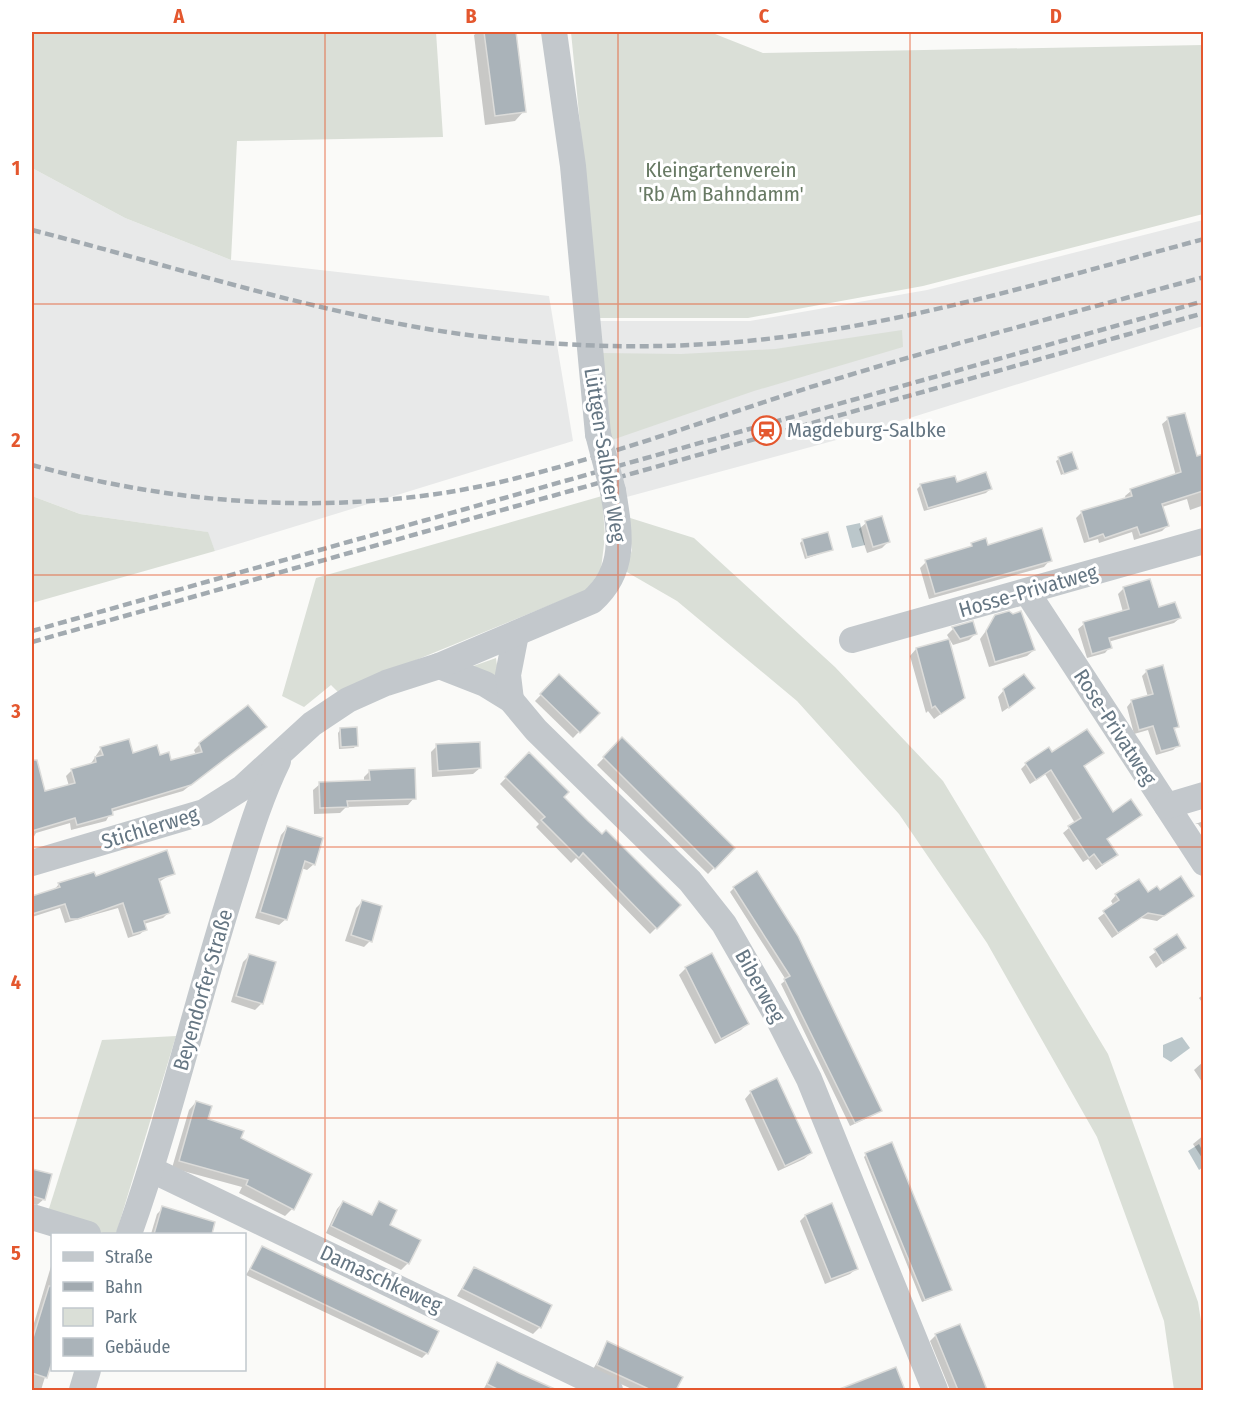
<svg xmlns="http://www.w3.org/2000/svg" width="1235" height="1422" viewBox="0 0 1235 1422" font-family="'Fira Sans Condensed',sans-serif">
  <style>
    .built { fill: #e8e9e9 }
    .green { fill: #dadfd7 }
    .water { fill: #bbc7cb }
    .shadow { fill: #0003 }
    .building { fill: #aab3b9; stroke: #dcdcda; stroke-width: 1.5 }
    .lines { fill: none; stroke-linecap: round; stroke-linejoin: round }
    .minor { stroke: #c3c8cc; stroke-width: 26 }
    .rail { stroke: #a2aab0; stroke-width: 4.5; stroke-dasharray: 9 4.5; stroke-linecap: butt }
    .minor-bridge { stroke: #c3c8cc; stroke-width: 26 }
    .grid { fill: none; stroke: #e4572e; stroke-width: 1.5; stroke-opacity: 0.55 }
    .labels { text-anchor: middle; stroke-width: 6; stroke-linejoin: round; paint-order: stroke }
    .park-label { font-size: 21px; fill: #687a64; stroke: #fff }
    .poi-label { font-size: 21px; fill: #657683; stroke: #fff; text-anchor: start }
    .street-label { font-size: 21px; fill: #657683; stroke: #fff }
    .neatline { fill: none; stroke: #e4572e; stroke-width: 2 }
    .grid-label { font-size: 20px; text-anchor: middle; font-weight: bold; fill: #e4572e }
  </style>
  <rect width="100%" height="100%" fill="#fafaf8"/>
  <g class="built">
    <path d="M32,168L125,218L231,260L549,296L573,441L215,551L207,532L80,514L32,496Z"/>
    <path d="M1203,220V326L862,433L623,498L609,445L599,321H750L927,290Z"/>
  </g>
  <g class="green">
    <path d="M32,32H436L443,137L237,141L231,260L125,218L32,168Z"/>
    <path d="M571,32H710L763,53L1203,45V214L923,286L748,318H599Z"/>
    <path d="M902,330L903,347L754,391L609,441L602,353L681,354L775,349Z"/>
    <path d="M32,496L80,514L208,532L215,551L32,603Z"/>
    <path d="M602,496L605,536L601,569L587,590L338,692L331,685L304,707L282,696L316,578Z"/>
    <path d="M627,517L694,538L835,667L943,781L1108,1054L1198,1302L1203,1334V1390H1174L1164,1321L1097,1137L987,943L899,814L797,701L677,601L625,571L632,550Z"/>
    <path d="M496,658L499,681L465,669Z"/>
    <path d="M176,1036L116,1234H106L47,1215L102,1040Z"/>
  </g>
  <g class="water">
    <path d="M860,523L865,545L852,548L846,526Z"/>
    <path d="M1182,1037L1190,1048L1171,1062L1163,1057V1045Z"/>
    <path d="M1199,1144L1203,1152V1167L1199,1170L1188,1151Z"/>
  </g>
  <g class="shadow">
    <path d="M478,32H515L524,111L515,121L485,125L474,35Z"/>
    <path d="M1168,419L1195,458L1204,456V505L1190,510L1187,499L1162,507L1168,525L1162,531L1134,540L1132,532L1099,543L1098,539L1084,543L1076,518L1082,512L1126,499L1125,496L1131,491L1176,476L1162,424Z"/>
    <path d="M1059,459L1076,468L1061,475L1056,461Z"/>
    <path d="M956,484L990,489L986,493L924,511L917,489L921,485Z"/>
    <path d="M866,523L888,542L882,548L867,553L859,529Z"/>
    <path d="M803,540L831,550L805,559L800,543Z"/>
    <path d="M972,545L987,547L1050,560L1044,567L929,599L920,568L926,562L967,549Z"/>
    <path d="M1124,588L1158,609L1180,618L1174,623L1108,642L1110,647L1105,653L1087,658L1078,629L1084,624L1123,612L1118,594Z"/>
    <path d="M1021,613L1034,650L1027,656L989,667L980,639L996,617Z"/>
    <path d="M972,623L975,634L969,640L953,645L947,635L953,629Z"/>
    <path d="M916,649L964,697L934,719L928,711L926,713L910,656Z"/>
    <path d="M1147,671L1177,726L1173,731L1178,745L1173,750L1156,755L1148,730L1134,734L1127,707L1131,702L1148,697L1142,676Z"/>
    <path d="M559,676L597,713L573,738L535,701Z"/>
    <path d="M1033,688L1027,695L1002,712L998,697L1004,690Z"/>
    <path d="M265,727L183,791L111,812L106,821L71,830L70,823L36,833L32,840V764L36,763L44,793L69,786L66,776L72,770L90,765L101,748L132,755L159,757L170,762L196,755L194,750L200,744Z"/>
    <path d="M340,730L356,745L354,748L339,749L338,733Z"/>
    <path d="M622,739L733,848L708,874L597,765Z"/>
    <path d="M437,746L480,768L473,774L432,777L431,752Z"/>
    <path d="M1102,753L1083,767L1110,860L1096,870L1088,859L1083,862L1063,833L1075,823L1045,774L1030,784L1021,769L1026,764L1051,754Z"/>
    <path d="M529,754L562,797L587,822L679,905L650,934L576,858L571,863L536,827L539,824L500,784Z"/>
    <path d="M370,771L414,798L408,805L346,807L340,813L314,814L313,790L320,784L364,782V777Z"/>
    <path d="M1204,821V832L1198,824H1195Z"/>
    <path d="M287,828L314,864L307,870L301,868L286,919L279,925L255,918L281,835Z"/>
    <path d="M173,873L159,882L169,912L163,918L144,924L146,929L140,934L128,938L118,908L65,923L60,908L32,917V898L54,890L59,884L95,878Z"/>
    <path d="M734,888L880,1110L876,1114L850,1126L781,984L786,980L730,892Z"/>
    <path d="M1159,892L1192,896L1157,921L1141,918L1112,938L1098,918L1114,906L1111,901L1116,895Z"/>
    <path d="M362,902L370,941L364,947L345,941L356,908Z"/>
    <path d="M1177,936L1184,947L1156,968L1149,957Z"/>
    <path d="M249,956L262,1003L255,1010L231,1002L243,962Z"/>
    <path d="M686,968L747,1024L741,1030L715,1044L679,975Z"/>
    <path d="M1204,994V1005L1199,998Z"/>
    <path d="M1204,1061V1085L1194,1070Z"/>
    <path d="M751,1092L811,1153L804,1159L778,1171L745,1099Z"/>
    <path d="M196,1102L206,1120L239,1139L292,1209L285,1216L239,1193L242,1187L172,1168L189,1110Z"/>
    <path d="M1204,1135V1161L1193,1144Z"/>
    <path d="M866,1155L950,1290L947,1292L922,1302L864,1157Z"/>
    <path d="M32,1170L50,1175L44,1199L37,1205L32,1204Z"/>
    <path d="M343,1202L370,1216L380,1203L388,1225L419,1240L408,1263L401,1270L326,1233L337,1209Z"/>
    <path d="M163,1208L214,1223L210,1234H151L157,1214Z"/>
    <path d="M805,1216L856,1269L850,1274L825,1284L800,1221Z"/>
    <path d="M262,1248L427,1353L422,1358L246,1275Z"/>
    <path d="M52,1263V1354L41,1390H32V1330Z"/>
    <path d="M474,1268L540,1327L533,1334L457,1296Z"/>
    <path d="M959,1326L986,1390H950L930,1341L936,1335Z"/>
    <path d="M608,1343L681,1377L674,1390H634L592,1371Z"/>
    <path d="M498,1364L554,1390H483Z"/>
    <path d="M895,1369L904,1390H855L858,1387Z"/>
  </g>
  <g class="building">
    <path d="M484,32H516L526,112L495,116Z"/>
    <path d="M1185,413L1197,456L1203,454V491L1162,504L1169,526L1140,535L1137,527L1105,538L1103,534L1089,539L1081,511L1132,496L1130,489L1181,472L1167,417Z"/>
    <path d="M1072,452L1078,469L1064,474L1058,457Z"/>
    <path d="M986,472L992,489L928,508L920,484L955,476L957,482Z"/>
    <path d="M882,516L890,542L873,547L865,521Z"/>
    <path d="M1042,528L1052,561L935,594L925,560L972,546L971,543L986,538L988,545Z"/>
    <path d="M828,532L833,550L807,557L802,539Z"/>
    <path d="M1150,579L1159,607L1175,602L1181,618L1109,638L1112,648L1092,654L1083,622L1129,609L1123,587Z"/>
    <path d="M1009,611L1013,614L1021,611L1035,650L995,662L986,631L995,615Z"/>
    <path d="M973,621L977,634L960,639L952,627Z"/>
    <path d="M949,639L965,698L941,714L935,706L932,708L916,648Z"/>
    <path d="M1163,665L1179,727L1174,728L1180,746L1161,751L1153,726L1139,730L1131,700L1153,694L1146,670Z"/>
    <path d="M559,674L600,713L580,733L540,694Z"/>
    <path d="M1024,674L1035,688L1009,708L1003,689Z"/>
    <path d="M248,705L267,727L191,785L112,809L113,815L77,825L75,818L32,831V760H37L45,791L75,783L71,769L96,762L95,757L103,755L100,747L129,739L133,753L157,745L160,755L169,752L171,760L202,752L199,743Z"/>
    <path d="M357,727L358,746L341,747L340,728Z"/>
    <path d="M1087,729L1104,753L1084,766L1113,812L1131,799L1142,815L1107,839L1118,855L1102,865L1094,854L1089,858L1068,826L1081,818L1051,770L1036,780L1025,763L1049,747L1052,752Z"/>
    <path d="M622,737L735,848L715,869L603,757Z"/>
    <path d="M480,742L481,768L438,771L436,744Z"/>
    <path d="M529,752L569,792L564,797L588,821L602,834L606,830L681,905L657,929L583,853L579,858L541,820L545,817L505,777Z"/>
    <path d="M415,768L416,799L347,801L348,807L320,808L319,782L370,780L369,770Z"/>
    <path d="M287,826L323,838L315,865L305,861L287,920L260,912Z"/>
    <path d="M167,850L175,874L159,879L170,913L144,921L147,930L133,934L123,903L78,919H70L65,904L32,914V896L60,887L58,883L94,872L96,876Z"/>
    <path d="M757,871L798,936L882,1111L855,1123L784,979L790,976L733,887Z"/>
    <path d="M1181,876L1194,896L1164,916L1148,913L1118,933L1103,911L1119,900L1115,894L1139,879L1148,892L1157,886L1160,890Z"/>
    <path d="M362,900L382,906L372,942L351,935Z"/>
    <path d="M1177,934L1186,948L1163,963L1154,949Z"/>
    <path d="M712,953L749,1024L721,1039L685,967Z"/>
    <path d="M249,954L276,962L263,1004L236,996Z"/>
    <path d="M777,1078L812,1153L785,1166L750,1091Z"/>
    <path d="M196,1101L212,1106L208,1119L244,1131L241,1138L312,1174L294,1210L246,1185L248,1180L179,1161Z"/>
    <path d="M892,1142L952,1290L925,1300L865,1153Z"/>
    <path d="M32,1169L52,1174L45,1200L32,1196Z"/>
    <path d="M343,1201L372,1215L379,1201L397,1210L390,1225L421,1240L409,1264L331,1226Z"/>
    <path d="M832,1203L858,1269L831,1279L805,1215Z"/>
    <path d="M162,1206L215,1222L212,1234H154Z"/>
    <path d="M262,1246L439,1331L428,1354L250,1269Z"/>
    <path d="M474,1267L552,1305L541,1328L462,1289Z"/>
    <path d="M49,1286H52V1362L47,1378L32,1373V1341Z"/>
    <path d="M960,1324L980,1372L987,1390H958L935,1334Z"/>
    <path d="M607,1341L683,1377L676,1390H651L597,1365Z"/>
    <path d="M497,1362L519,1373L557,1390H499L487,1384Z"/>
    <path d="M896,1367L905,1390H837Z"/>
  </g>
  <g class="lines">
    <g class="minor">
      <path d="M554,32L573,166L598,434"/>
      <path d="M1027,592L1204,863"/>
      <path d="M852,640L1204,541"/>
      <path d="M439,666L485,684L511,700L536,730L690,881L724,924L778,1018L809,1079L935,1390"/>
      <path d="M511,700L508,675L516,634"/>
      <path d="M1167,806L1204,795"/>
      <path d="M32,863L204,812L242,788L312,724L348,700L386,683L439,666L592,601C627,570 620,533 613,491"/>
      <path d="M152,1170L610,1390"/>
      <path d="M32,1217L88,1234"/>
      <path d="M129,1234C169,1121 196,1004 232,890C246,846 258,802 278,761"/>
      <path d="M82,1390L88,1370"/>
    </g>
    <g class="rail">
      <path d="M32,230C161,263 290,305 422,328C552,350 687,353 818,332C948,312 1076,273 1204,239"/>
      <path d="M32,465C189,508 358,518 517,478C623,452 726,413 830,381C953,343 1079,311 1204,277"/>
      <path d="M32,631L1204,301"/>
      <path d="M32,642L1204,313"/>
    </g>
    <path class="minor-bridge" d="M598,434L613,491"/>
  </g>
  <path class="grid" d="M325,32V1390M618,32V1390M910,32V1390M32,304H1204M32,575H1204M32,847H1204M32,1118H1204"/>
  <defs>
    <symbol id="station-ring" viewBox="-11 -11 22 22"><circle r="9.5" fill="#fff" stroke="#e4572e" stroke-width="1.5"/><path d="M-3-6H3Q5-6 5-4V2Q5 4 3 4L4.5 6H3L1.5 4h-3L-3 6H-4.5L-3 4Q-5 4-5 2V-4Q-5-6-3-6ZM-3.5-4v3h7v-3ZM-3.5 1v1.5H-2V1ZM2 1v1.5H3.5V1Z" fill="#e4572e"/></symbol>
  </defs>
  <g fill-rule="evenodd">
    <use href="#station-ring" x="750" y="414" width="33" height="33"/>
  </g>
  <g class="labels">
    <g class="park-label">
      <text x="721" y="177">Kleingartenverein<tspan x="721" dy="24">'Rb Am Bahndamm'</tspan></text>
    </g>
    <g class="poi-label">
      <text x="787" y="437">Magdeburg-Salbke</text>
    </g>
    <g class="street-label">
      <text transform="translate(605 455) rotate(81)" y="7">Lüttgen-Salbker Weg</text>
      <text transform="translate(1028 591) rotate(-16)" y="7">Hosse-Privatweg</text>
      <text transform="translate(1115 727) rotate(57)" y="7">Rose-Privatweg</text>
      <text transform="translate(150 828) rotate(-17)" y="7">Stichlerweg</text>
      <text transform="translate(760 986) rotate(61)" y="7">Biberweg</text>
      <text transform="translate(203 990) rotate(-74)" y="7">Beyendorfer Straße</text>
      <text transform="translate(381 1279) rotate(25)" y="7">Damaschkeweg</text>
    </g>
  </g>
  <rect width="1235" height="1422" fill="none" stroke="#ffffff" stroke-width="66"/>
  <rect x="51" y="1233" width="195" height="138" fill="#ffffff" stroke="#c1c8cd" stroke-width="1.5"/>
  <rect x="63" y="1252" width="30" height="9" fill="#c3c8cc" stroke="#c1c8cd" stroke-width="1.5"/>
  <text x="105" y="1263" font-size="18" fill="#657683">Straße</text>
  <rect x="63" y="1282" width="30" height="9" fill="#a2aab0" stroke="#c1c8cd" stroke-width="1.5"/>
  <text x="105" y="1293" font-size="18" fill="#657683">Bahn</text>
  <rect x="63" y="1308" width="30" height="18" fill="#dadfd7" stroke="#c1c8cd" stroke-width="1.5"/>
  <text x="105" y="1323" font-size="18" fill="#657683">Park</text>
  <rect x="63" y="1338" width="30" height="18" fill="#aab3b9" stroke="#c1c8cd" stroke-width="1.5"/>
  <text x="105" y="1353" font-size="18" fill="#657683">Gebäude</text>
  <rect x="33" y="33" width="1169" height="1356" class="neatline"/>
  <g class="grid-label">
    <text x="179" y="23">A</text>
    <text x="471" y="23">B</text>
    <text x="764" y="23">C</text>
    <text x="1056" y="23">D</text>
    <text x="16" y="175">1</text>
    <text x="16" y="447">2</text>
    <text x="16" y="718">3</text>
    <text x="16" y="989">4</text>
    <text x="16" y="1260">5</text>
  </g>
</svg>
